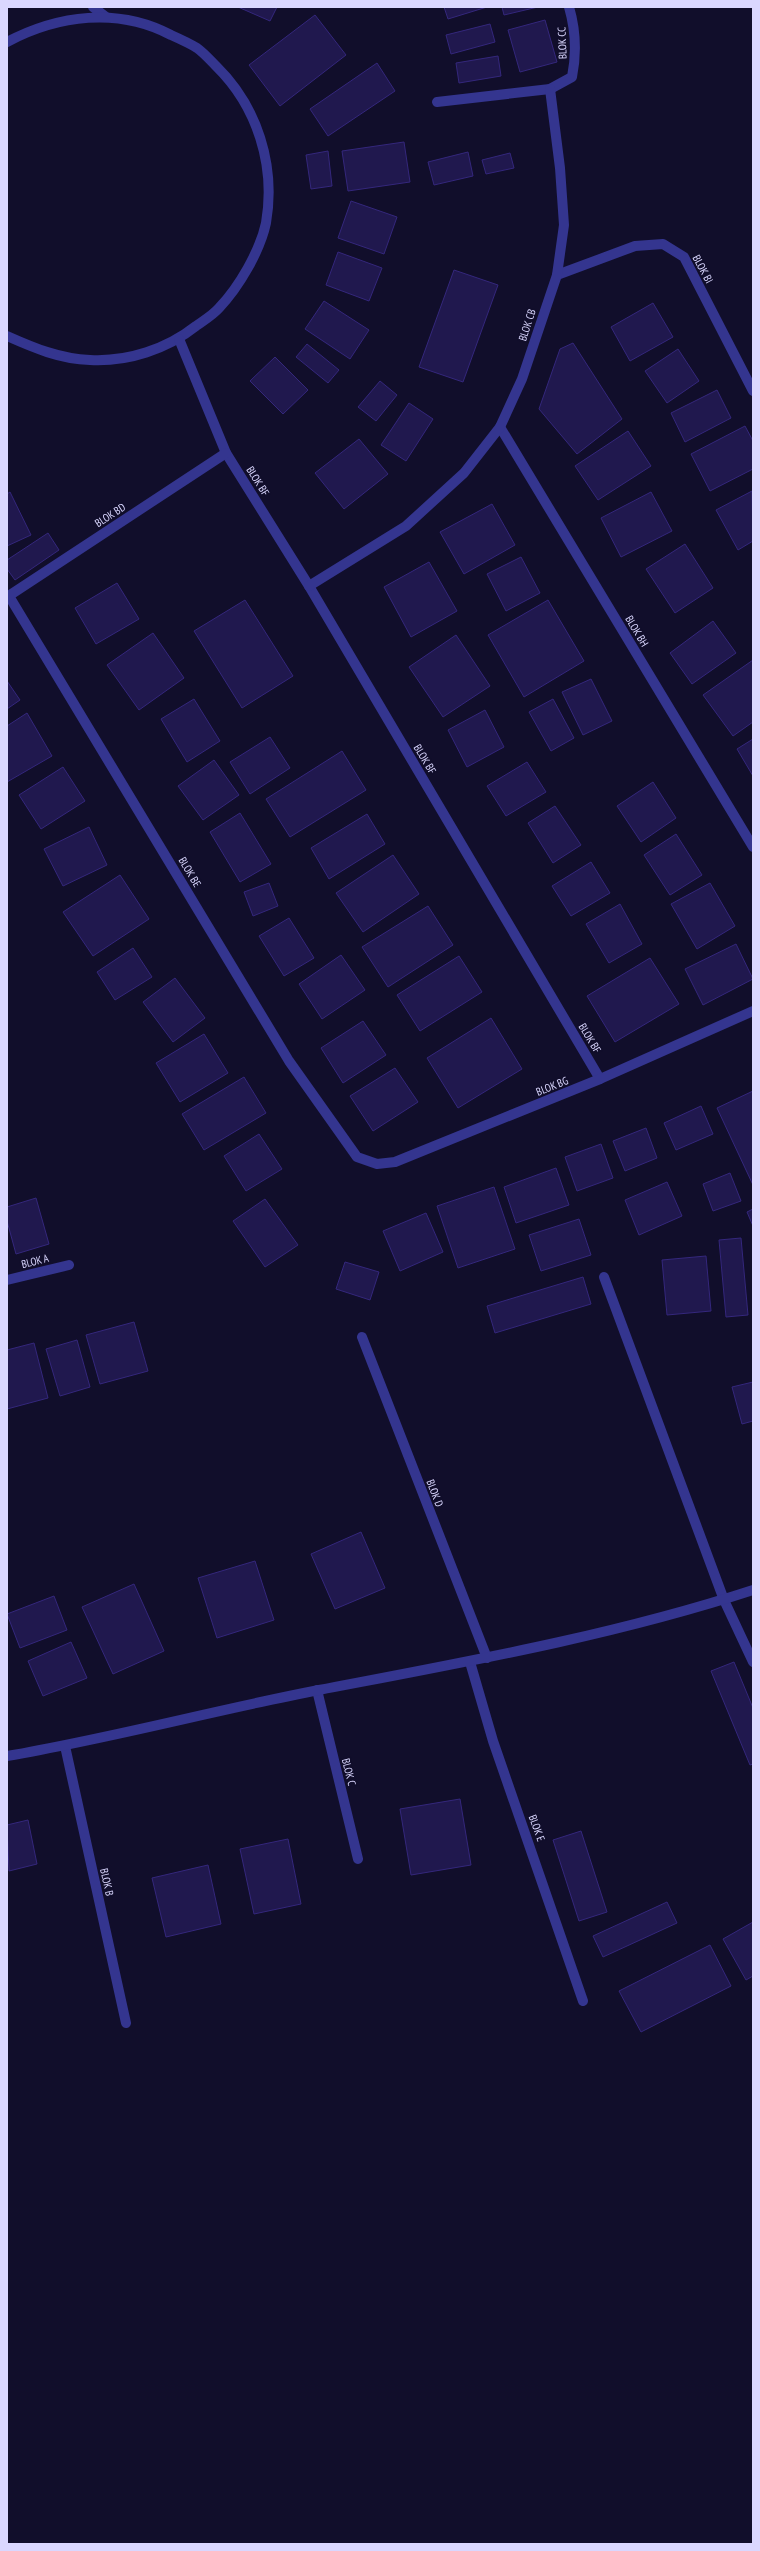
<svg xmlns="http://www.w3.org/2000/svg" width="760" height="2551" viewBox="0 0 760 2551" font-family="'PT Sans Narrow',sans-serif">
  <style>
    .building { fill: #20184e; stroke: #34277c }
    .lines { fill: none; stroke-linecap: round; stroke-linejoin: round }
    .street { stroke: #34358f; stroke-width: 10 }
    .labels { text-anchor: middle; stroke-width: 3.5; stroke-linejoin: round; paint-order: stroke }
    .street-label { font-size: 11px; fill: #dad7ff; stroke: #110e2b }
  </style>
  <rect width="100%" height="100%" fill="#110e2b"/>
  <g class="building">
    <path d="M238,7H277L270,21Z"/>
    <path d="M444,7H487L448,19Z"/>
    <path d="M502,7H538L504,15Z"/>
    <path d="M315,15L346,55L280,106L249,65Z"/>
    <path d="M545,20L557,62L520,72L508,30Z"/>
    <path d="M490,24L495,42L451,54L446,35Z"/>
    <path d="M498,56L501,76L459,83L456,63Z"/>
    <path d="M377,63L395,91L328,136L310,109Z"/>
    <path d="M404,142L410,182L348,191L342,151Z"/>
    <path d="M328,151L332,186L311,189L306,155Z"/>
    <path d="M468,152L473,176L434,185L428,162Z"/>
    <path d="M510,153L514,168L486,174L482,160Z"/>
    <path d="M351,201L397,217L384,254L338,238Z"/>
    <path d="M338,252L382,268L369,301L326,285Z"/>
    <path d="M454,270L498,285L463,382L419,367Z"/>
    <path d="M324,301L369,330L350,359L305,329Z"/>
    <path d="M653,303L673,337L630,361L611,327Z"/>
    <path d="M573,343L622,419L577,454L539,409L560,349Z"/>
    <path d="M307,344L339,370L328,383L296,357Z"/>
    <path d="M678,349L699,381L667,403L645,371Z"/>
    <path d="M275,357L308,390L283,414L250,381Z"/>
    <path d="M380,381L397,395L376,421L358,407Z"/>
    <path d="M717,390L731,418L685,442L671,413Z"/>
    <path d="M409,403L433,419L406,461L381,445Z"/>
    <path d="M745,426L753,441V469L710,491L691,454Z"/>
    <path d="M628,431L651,466L598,500L575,466Z"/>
    <path d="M359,439L388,474L344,509L315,473Z"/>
    <path d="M752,491L753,541L738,550L716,510Z"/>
    <path d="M10,492L31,535L7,546V494Z"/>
    <path d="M651,492L672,531L621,557L601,518Z"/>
    <path d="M492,504L515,545L464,574L440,532Z"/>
    <path d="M48,533L59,550L15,580L7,569V560Z"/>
    <path d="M685,544L713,588L675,613L646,569Z"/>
    <path d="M521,557L540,593L506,611L487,574Z"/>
    <path d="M429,562L457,611L411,637L384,587Z"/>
    <path d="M117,583L139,619L96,644L75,608Z"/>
    <path d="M245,600L293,676L242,708L194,631Z"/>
    <path d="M548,600L584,661L524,697L488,635Z"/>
    <path d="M713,621L736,653L692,684L670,653Z"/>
    <path d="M153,633L184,678L139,710L107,665Z"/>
    <path d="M456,635L490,686L443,717L409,667Z"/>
    <path d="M753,660V722L733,736L703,695Z"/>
    <path d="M591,679L612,721L583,735L562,692Z"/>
    <path d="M7,681L20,700L7,709Z"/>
    <path d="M194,699L220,741L187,762L161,719Z"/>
    <path d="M553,699L574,738L551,751L529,712Z"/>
    <path d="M485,710L504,747L467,767L448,730Z"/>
    <path d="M27,713L52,756L7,782V726Z"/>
    <path d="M270,737L290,768L250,794L230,762Z"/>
    <path d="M753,739V776L737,749Z"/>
    <path d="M342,751L366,790L290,837L266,799Z"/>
    <path d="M214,760L239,795L203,820L178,786Z"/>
    <path d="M527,762L546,792L506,816L487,786Z"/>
    <path d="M63,767L85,801L41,829L19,795Z"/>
    <path d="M653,782L676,818L641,842L617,806Z"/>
    <path d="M555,806L581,845L553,863L528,823Z"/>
    <path d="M240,813L271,864L240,882L210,832Z"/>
    <path d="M367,814L385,844L329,879L311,848Z"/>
    <path d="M89,827L107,865L63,886L44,849Z"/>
    <path d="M676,834L702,875L670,895L644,855Z"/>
    <path d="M393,855L419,894L363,932L336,893Z"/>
    <path d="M591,862L610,893L571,916L552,886Z"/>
    <path d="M120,875L149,919L93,956L63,912Z"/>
    <path d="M269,883L278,906L253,916L244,892Z"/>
    <path d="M710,883L735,926L697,949L671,904Z"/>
    <path d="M620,904L642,944L609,963L586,924Z"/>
    <path d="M428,906L453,945L388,987L362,947Z"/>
    <path d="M289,918L314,958L284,976L259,936Z"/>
    <path d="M736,944L753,979L703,1005L685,969Z"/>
    <path d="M133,948L152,977L115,1000L97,972Z"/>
    <path d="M341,955L365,990L322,1019L299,984Z"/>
    <path d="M459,956L482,992L420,1031L397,995Z"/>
    <path d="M650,958L679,1004L615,1042L587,996Z"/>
    <path d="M175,978L205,1018L173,1042L143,1002Z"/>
    <path d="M491,1018L522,1069L458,1108L427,1058Z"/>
    <path d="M363,1021L386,1055L343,1083L321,1048Z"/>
    <path d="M204,1034L228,1073L180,1102L156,1063Z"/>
    <path d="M395,1068L418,1102L373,1131L350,1096Z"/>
    <path d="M244,1077L266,1113L204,1150L182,1114Z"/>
    <path d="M753,1091V1185L717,1108Z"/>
    <path d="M701,1106L713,1134L676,1150L664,1123Z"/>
    <path d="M646,1128L657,1158L625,1171L613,1141Z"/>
    <path d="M259,1134L282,1169L246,1191L224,1156Z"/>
    <path d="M601,1144L613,1178L577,1191L565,1157Z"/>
    <path d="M556,1168L569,1205L516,1223L504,1187Z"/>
    <path d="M730,1173L741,1201L713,1211L703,1184Z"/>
    <path d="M667,1182L682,1216L639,1235L625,1200Z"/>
    <path d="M494,1187L515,1249L458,1268L437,1206Z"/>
    <path d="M36,1198L49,1244L16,1254L7,1221V1207Z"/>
    <path d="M265,1199L298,1245L265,1267L233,1221Z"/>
    <path d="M753,1209V1226L747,1212Z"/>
    <path d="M426,1213L443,1252L400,1271L383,1231Z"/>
    <path d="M579,1219L591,1255L541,1271L529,1235Z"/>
    <path d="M741,1238L748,1315L726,1317L719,1240Z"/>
    <path d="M706,1256L711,1311L667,1315L662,1260Z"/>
    <path d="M345,1262L379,1272L370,1300L336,1289Z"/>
    <path d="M583,1277L591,1304L495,1333L487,1306Z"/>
    <path d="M134,1322L148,1371L100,1384L86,1335Z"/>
    <path d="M77,1340L90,1387L60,1396L46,1349Z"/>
    <path d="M34,1343L48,1398L7,1409V1350Z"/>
    <path d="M753,1382V1421L742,1424L732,1387Z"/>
    <path d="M361,1532L385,1588L335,1609L311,1554Z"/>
    <path d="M255,1561L274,1620L217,1638L198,1578Z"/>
    <path d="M134,1584L164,1651L113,1674L82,1607Z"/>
    <path d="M54,1596L67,1630L20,1648L7,1614Z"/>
    <path d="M71,1642L87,1678L43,1696L28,1661Z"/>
    <path d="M734,1662L753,1708V1764L750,1765L711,1671Z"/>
    <path d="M460,1799L471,1865L411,1875L400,1809Z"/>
    <path d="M28,1820L37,1864L9,1871L7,1825Z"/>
    <path d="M581,1831L607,1912L579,1921L553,1840Z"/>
    <path d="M288,1839L301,1904L254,1914L240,1849Z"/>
    <path d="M208,1865L221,1924L166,1937L152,1878Z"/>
    <path d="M667,1902L677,1923L603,1957L593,1936Z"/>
    <path d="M753,1922V1976L746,1980L723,1939Z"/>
    <path d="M710,1945L731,1986L641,2032L619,1991Z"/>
  </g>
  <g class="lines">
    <g class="street">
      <path d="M93,7L106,17"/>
      <path d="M7,42C58,15 118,7 171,35C180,39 189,43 197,48C204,53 210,60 216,66C257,106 276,165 266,223C260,251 239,287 219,308C213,315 203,321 196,326C167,349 128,362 90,360C60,359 34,348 7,336"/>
      <path d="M437,102L550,89L572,77C577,52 576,31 569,7"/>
      <path d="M557,275L635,246L663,244L684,257L753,391"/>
      <path d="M179,339L226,453L309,586L600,1079"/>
      <path d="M500,427L753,847"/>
      <path d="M309,586L406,526L464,473L500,427L522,379L557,275L564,225L560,168L550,89"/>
      <path d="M9,596L289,1061L357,1157L377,1164L395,1162L600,1079L753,1011"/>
      <path d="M7,597L226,453"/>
      <path d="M604,1277L724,1600L753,1662"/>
      <path d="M7,1280L69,1265"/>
      <path d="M362,1337L487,1658"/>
      <path d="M470,1662L493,1741L583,2001"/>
      <path d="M317,1690L358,1859"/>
      <path d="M65,1746L126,2023"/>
      <path d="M7,1756C112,1738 215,1710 319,1690C465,1662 612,1636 753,1590"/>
    </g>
  </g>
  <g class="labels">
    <g class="street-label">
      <text transform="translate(562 43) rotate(-92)" y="4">BLOK CC</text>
      <text transform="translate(703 269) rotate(62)" y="4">BLOK BI</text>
      <text transform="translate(527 325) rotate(-72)" y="4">BLOK CB</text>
      <text transform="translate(258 481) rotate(58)" y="4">BLOK BF</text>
      <text transform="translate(110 515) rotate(-33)" y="4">BLOK BD</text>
      <text transform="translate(637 631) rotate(59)" y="4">BLOK BH</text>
      <text transform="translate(425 759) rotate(59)" y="4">BLOK BF</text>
      <text transform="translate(190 872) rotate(59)" y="4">BLOK BE</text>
      <text transform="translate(590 1038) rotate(59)" y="4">BLOK BF</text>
      <text transform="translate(552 1086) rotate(-22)" y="4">BLOK BG</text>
      <text transform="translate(35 1261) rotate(-14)" y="4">BLOK A</text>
      <text transform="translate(435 1493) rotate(69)" y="4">BLOK D</text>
      <text transform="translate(349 1772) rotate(76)" y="4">BLOK C</text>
      <text transform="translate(537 1828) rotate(70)" y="4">BLOK E</text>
      <text transform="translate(107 1882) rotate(77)" y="4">BLOK B</text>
    </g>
  </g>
  <rect width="760" height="2551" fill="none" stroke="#dad7ff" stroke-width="16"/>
</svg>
